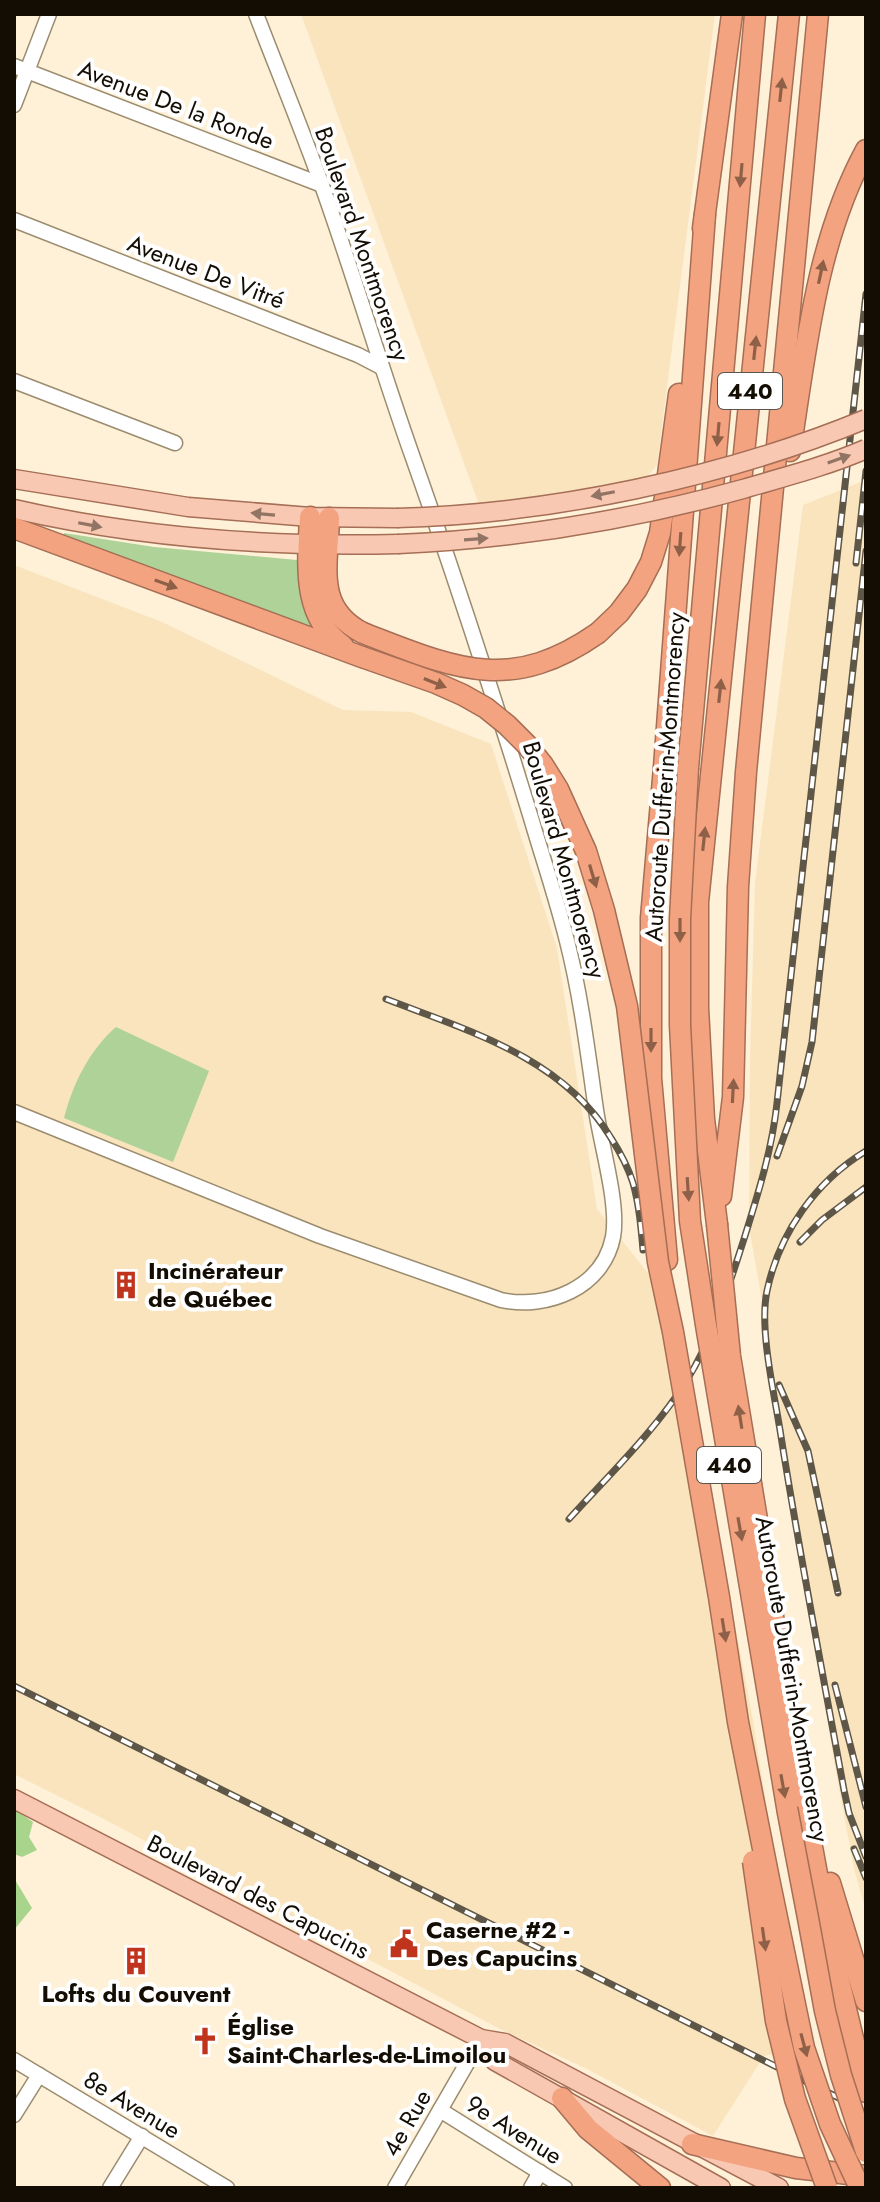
<svg xmlns="http://www.w3.org/2000/svg" width="880" height="2202" viewBox="0 0 880 2202" font-family="Jost,sans-serif">
  <style>
    .built { fill: #f9e4be }
    .green { fill: #aed298 }
    .forest { fill: #a9d48c }
    .lines { fill: none; stroke-linecap: round; stroke-linejoin: round }
    .minor-casing { stroke: #9b8c6f; stroke-width: 17 }
    .major-casing { stroke: #a56e55; stroke-width: 21 }
    .highway-casing { stroke: #a56e55; stroke-width: 23 }
    .minor { stroke: #fff; stroke-width: 14 }
    .major { stroke: #f8c8b3; stroke-width: 18 }
    .highway { stroke: #f4a380; stroke-width: 20 }
    .rail-casing { stroke: #5e5647; stroke-width: 7 }
    .rail { stroke: #fff; stroke-width: 4; stroke-dasharray: 12; stroke-linecap: butt }
    .major-bridge-casing { stroke: #a56e55; stroke-width: 21; stroke-linecap: butt }
    .highway-bridge-casing { stroke: #a56e55; stroke-width: 23; stroke-linecap: butt }
    .major-bridge { stroke: #f8c8b3; stroke-width: 18 }
    .highway-bridge { stroke: #f4a380; stroke-width: 20 }
    .oneway { fill: #8f6048 }
    .oneway2 { fill: #917464 }
    .labels { text-anchor: middle; stroke-width: 8; stroke-linejoin: round; paint-order: stroke }
    .shield { fill: #fff; stroke: #5a564f; stroke-width: 2 }
    .shield-label { font-size: 22px; font-weight: bold; fill: #130d04 }
    .street-label { font-size: 24px; fill: #130d04; stroke: #fff }
    .poi-label { font-size: 24px; font-weight: bold; fill: #130d04; stroke: #fff; text-anchor: start }
  </style>
  <rect width="100%" height="100%" fill="#fef1d8"/>
  <g class="built">
    <path d="M301,14H715L657,465L641,484L503,507L478,502Z"/>
    <path d="M866,480V1911L854,1869L834,1761L770,1346L749,1227L750,1059L755,883L803,505Z"/>
    <path d="M14,565L162,622L343,710L411,712L491,744L557,948L597,1209L675,1307L753,1720L804,2048L764,2056L713,2136L585,2068L502,2030L98,1816L14,1774Z"/>
  </g>
  <g class="green">
    <path d="M64,533L154,547L297,560L320,630L316,637L63,541Z"/>
    <path d="M116,1027L209,1071L173,1162L64,1118C73,1083 89,1051 116,1027Z"/>
  </g>
  <g class="forest">
    <path d="M14,1809L33,1822L29,1837L37,1850L22,1857L14,1854Z"/>
    <path d="M14,1878L32,1908L14,1930Z"/>
  </g>
  <g class="lines">
    <defs>
      <g id="minor">
        <path d="M14,66L322,185"/>
        <path d="M14,105L49,14"/>
        <path d="M14,220L358,355L381,367"/>
        <path d="M14,381L175,443"/>
        <path d="M14,1112L320,1236L501,1300C547,1310 603,1288 613,1237C619,1204 601,1145 596,1110C588,1054 581,996 567,941C557,900 543,859 531,818C494,697 455,577 413,458C382,371 356,282 325,194C304,134 279,74 256,14"/>
        <path d="M14,2060L227,2188"/>
        <path d="M440,2110L565,2188"/>
        <path d="M14,2115L39,2075"/>
        <path d="M110,2188L142,2136"/>
        <path d="M395,2188L481,2039"/>
        <path d="M531,2188L540,2172"/>
      </g>
      <g id="major">
        <path d="M14,479L188,507L310,517L397,518"/>
        <path d="M14,509C140,538 270,547 398,544"/>
        <path d="M14,1799L481,2039L505,2043L779,2188"/>
        <path d="M481,2039L495,2061L721,2188"/>
      </g>
      <g id="highway">
        <path d="M703,228L732,14"/>
        <path d="M790,451C806,350 816,242 866,150"/>
        <path d="M310,517C308,564 301,615 343,646"/>
        <path d="M329,518C328,565 314,608 363,633"/>
        <path d="M14,528L362,657"/>
        <path d="M598,633L619,613L637,589L651,562L660,533L679,394"/>
        <path d="M688,768L755,14"/>
        <path d="M721,1196L733,1097L738,887L746,772L818,14"/>
        <path d="M717,1224L704,1119L698,1008V902L789,14"/>
        <path d="M667,1260L651,1078V918L664,767L705,215"/>
        <path d="M803,1798L829,1939L866,2092"/>
        <path d="M830,1883L866,2001"/>
        <path d="M562,2098L588,2129L660,2188"/>
        <path d="M692,2144L796,2168L866,2176"/>
      </g>
    </defs>
    <use href="#minor" class="minor-casing"/>
    <use href="#major" class="major-casing"/>
    <use href="#highway" class="highway-casing"/>
    <use href="#minor" class="minor"/>
    <use href="#major" class="major"/>
    <use href="#highway" class="highway"/>
    <defs>
      <g id="rail">
        <path d="M856,563L866,471"/>
        <path d="M386,999C469,1031 563,1058 611,1138C620,1152 628,1167 633,1183C639,1204 641,1227 643,1250"/>
        <path d="M866,1151C816,1181 779,1233 767,1291C759,1328 774,1392 780,1430C799,1551 822,1670 844,1790L849,1813L866,1857"/>
        <path d="M777,1156L802,1086L812,1042L866,551"/>
        <path d="M800,1242L822,1220L866,1187"/>
        <path d="M779,1385L808,1451L838,1593"/>
        <path d="M569,1519C609,1475 656,1430 687,1380C714,1336 728,1288 744,1239C758,1194 772,1150 777,1103L866,294"/>
        <path d="M835,1685L866,1807"/>
        <path d="M14,1686L843,2100L866,2114"/>
        <path d="M854,1849L866,1878"/>
      </g>
    </defs>
    <use href="#rail" class="rail-casing"/>
    <use href="#rail" class="rail"/>
    <defs>
      <g id="major-bridge">
        <path d="M397,518C551,514 723,478 866,419"/>
        <path d="M398,544C515,539 631,520 743,489C784,477 827,466 866,449"/>
      </g>
      <g id="highway-bridge">
        <path d="M363,633C454,668 509,695 598,633"/>
        <path d="M362,657L436,683L463,695L486,708L507,725L527,745L543,765L558,789L586,851L604,910L627,1006L658,1262L673,1332L719,1597L738,1722L769,1879L804,2048L830,2124L860,2188"/>
        <path d="M688,768L680,919V1025L690,1221L706,1325L788,1813L808,1918L825,2011L841,2075L866,2152"/>
        <path d="M717,1224L730,1356L803,1798"/>
        <path d="M753,1861L776,2021L795,2099L827,2188"/>
      </g>
    </defs>
    <use href="#major-bridge" class="major-bridge-casing"/>
    <use href="#highway-bridge" class="highway-bridge-casing"/>
    <use href="#major-bridge" class="major-bridge"/>
    <use href="#highway-bridge" class="highway-bridge"/>
  </g>
  <defs><path id="oneway-solid" d="M-6-.8H1V-3.2L6.5 0L1 3.2V.8H-6Z" transform="scale(2)"/></defs>
  <g class="oneway">
    <use href="#oneway-solid" transform="translate(781 90) rotate(-84)"/>
    <use href="#oneway-solid" transform="translate(741 175) rotate(95)"/>
    <use href="#oneway-solid" transform="translate(821 272) rotate(-78)"/>
    <use href="#oneway-solid" transform="translate(755 348) rotate(-84)"/>
    <use href="#oneway-solid" transform="translate(718 434) rotate(95)"/>
    <use href="#oneway-solid" transform="translate(680 544) rotate(94)"/>
    <use href="#oneway-solid" transform="translate(166 584) rotate(20)"/>
    <use href="#oneway-solid" transform="translate(435 683) rotate(22)"/>
    <use href="#oneway-solid" transform="translate(720 691) rotate(-84)"/>
    <use href="#oneway-solid" transform="translate(704 839) rotate(-84)"/>
    <use href="#oneway-solid" transform="translate(593 876) rotate(73)"/>
    <use href="#oneway-solid" transform="translate(680 930) rotate(90)"/>
    <use href="#oneway-solid" transform="translate(651 1040) rotate(90)"/>
    <use href="#oneway-solid" transform="translate(733 1091) rotate(-87)"/>
    <use href="#oneway-solid" transform="translate(688 1189) rotate(86)"/>
    <use href="#oneway-solid" transform="translate(740 1417) rotate(-99)"/>
    <use href="#oneway-solid" transform="translate(740 1529) rotate(80)"/>
    <use href="#oneway-solid" transform="translate(724 1630) rotate(81)"/>
    <use href="#oneway-solid" transform="translate(783 1786) rotate(80)"/>
    <use href="#oneway-solid" transform="translate(764 1939) rotate(82)"/>
    <use href="#oneway-solid" transform="translate(804 2045) rotate(75)"/>
  </g>
  <g class="oneway2">
    <use href="#oneway-solid" transform="translate(839 459) rotate(-19)"/>
    <use href="#oneway-solid" transform="translate(603 494) rotate(169)"/>
    <use href="#oneway-solid" transform="translate(263 514) rotate(-175)"/>
    <use href="#oneway-solid" transform="translate(90 525) rotate(11)"/>
    <use href="#oneway-solid" transform="translate(476 539) rotate(-4)"/>
  </g>
  <defs>
    <symbol id="building-bare" viewBox="-9 -9 18 18"><path d="M-4-6H4V6H1V3H-1V6H-4ZM-2.5-4.3h1.7v1.8h-1.7ZM.8-4.3h1.7v1.8H.8ZM-2.5-1h1.7V.8h-1.7ZM.8-1h1.7V.8H.8Z" fill="#c0341d" stroke="#fff" stroke-width="2.5" paint-order="stroke"/></symbol>
    <symbol id="civic-bare" viewBox="-9 -9 18 18"><path d="M-.6-6.5H3V-4.5H.6V-3L4-1V1h2V6H-6V1h2V-1L-.6-3ZM-1.2 2.5V6h2.4V2.5Z" fill="#c0341d" stroke="#fff" stroke-width="2.5" paint-order="stroke"/></symbol>
    <symbol id="church-bare" viewBox="-9 -9 18 18"><path d="M-1.2-6h2.4v3.5h3.3v2.4h-3.3V6h-2.4V-.1h-3.3v-2.4h3.3Z" fill="#c0341d" stroke="#fff" stroke-width="2.5" paint-order="stroke"/></symbol>
  </defs>
  <g fill-rule="evenodd">
    <use href="#building-bare" x="106" y="1265" width="40" height="40"/>
    <use href="#civic-bare" x="384" y="1924" width="40" height="40"/>
    <use href="#building-bare" x="116" y="1941" width="40" height="40"/>
    <use href="#church-bare" x="185" y="2021" width="40" height="40"/>
  </g>
  <g class="labels">
    <g class="shield">
      <rect x="718" y="373" width="64" height="36" rx="6"/>
      <rect x="697" y="1447" width="64" height="36" rx="6"/>
    </g>
    <g class="shield-label">
      <text x="750" y="399">440</text>
      <text x="729" y="1473">440</text>
    </g>
    <g class="street-label">
      <text transform="translate(176 105) rotate(21)" y="8">Avenue De la Ronde</text>
      <text transform="translate(362 244) rotate(71)" y="8">Boulevard Montmorency</text>
      <text transform="translate(206 272) rotate(21)" y="8">Avenue De Vitré</text>
      <text transform="translate(665 777) rotate(-86)" y="8">Autoroute Dufferin-Montmorency</text>
      <text transform="translate(564 860) rotate(74)" y="8">Boulevard Montmorency</text>
      <text transform="translate(792 1679) rotate(80)" y="8">Autoroute Dufferin-Montmorency</text>
      <text transform="translate(258 1897) rotate(27)" y="8">Boulevard des Capucins</text>
      <text transform="translate(132 2105) rotate(31)" y="8">8e Avenue</text>
      <text transform="translate(407 2123) rotate(-60)" y="8">4e Rue</text>
      <text transform="translate(514 2130) rotate(32)" y="8">9e Avenue</text>
    </g>
    <g class="poi-label">
      <text x="148" y="1279">Incinérateur<tspan x="148" dy="28">de Québec</tspan></text>
      <text x="426" y="1938">Caserne #2 -<tspan x="426" dy="28">Des Capucins</tspan></text>
      <text x="136" y="2002" text-anchor="middle">Lofts du Couvent</text>
      <text x="227" y="2035">Église<tspan x="227" dy="28">Saint-Charles-de-Limoilou</tspan></text>
    </g>
  </g>
  <rect width="880" height="2202" fill="none" stroke="#130d04" stroke-width="32"/>
</svg>
